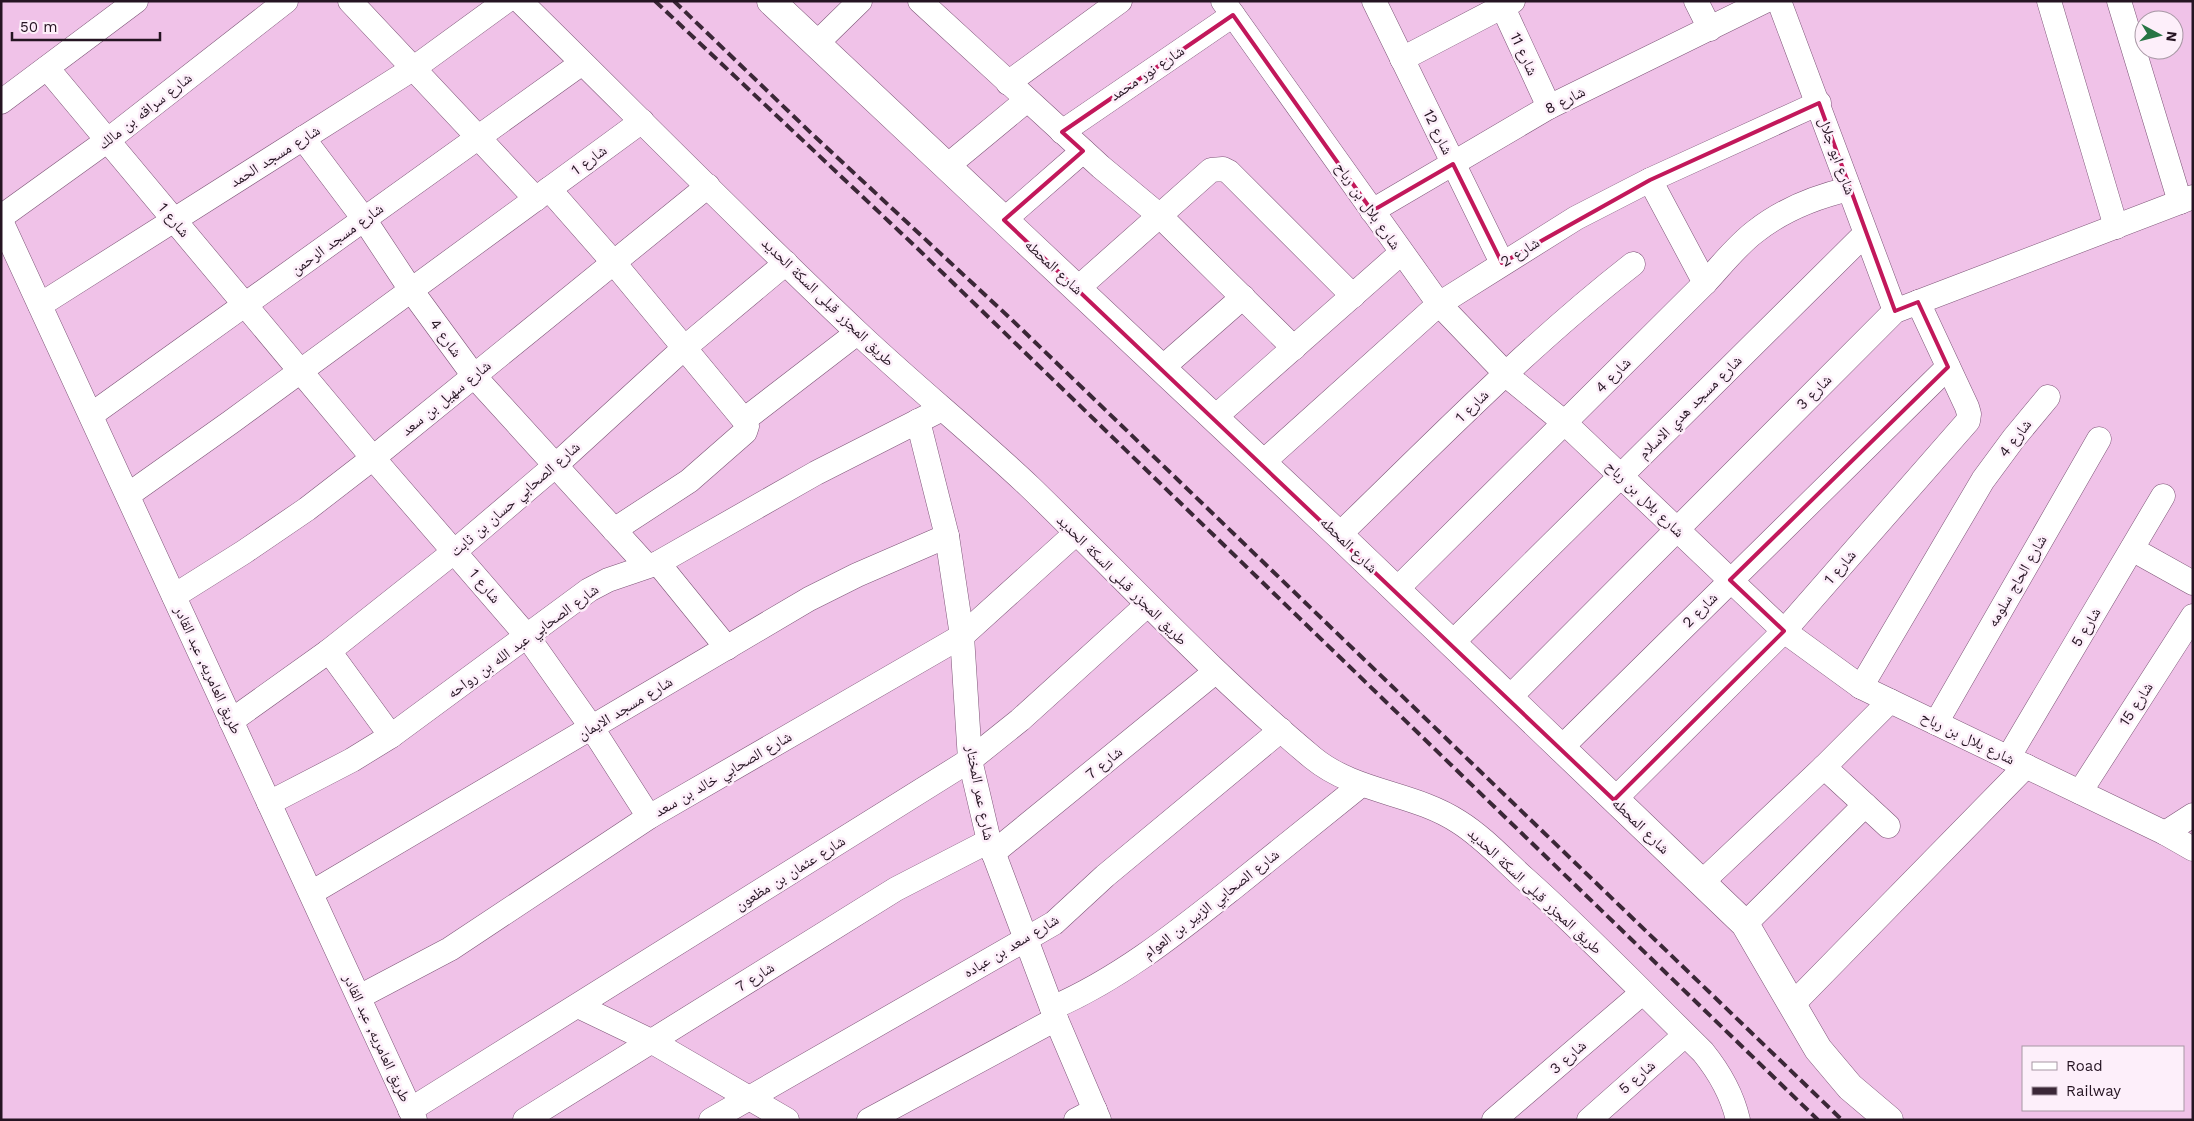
<svg xmlns="http://www.w3.org/2000/svg" width="2194" height="1121" viewBox="0 0 2194 1121" font-family="'Work Sans','Noto Naskh Arabic',sans-serif">
  <style>
    .lines { fill: none; stroke-linecap: round; stroke-linejoin: round }
    .minor-casing { stroke: #7d5577; stroke-width: 25 }
    .tertiary-casing { stroke: #7d5577; stroke-width: 29 }
    .minor { stroke: #fff; stroke-width: 24 }
    .tertiary { stroke: #fff; stroke-width: 28 }
    .rail { stroke: #3b2737; stroke-width: 4; stroke-dasharray: 10 5; stroke-linecap: butt }
    .marked { fill: none; stroke: #c2185b; stroke-width: 4; stroke-linejoin: round }
    .labels { text-anchor: middle; stroke-width: 5; stroke-linejoin: round; paint-order: stroke }
    .street-label { font-size: 15px; fill: #251422; stroke: #fdeffa }
  </style>
  <rect width="100%" height="100%" fill="#f0c2e8"/>
  <g class="lines">
    <defs>
      <g id="minor">
        <path d="M350,1L536,199"/>
        <path d="M520,1C632,111 743,224 857,332C913,385 974,434 1030,487C1124,578 1212,674 1313,758C1356,793 1413,792 1459,822C1483,837 1504,860 1525,879C1587,934 1644,994 1703,1052C1720,1073 1732,1094 1738,1120"/>
        <path d="M920,1L1101,167L1160,216L1294,348"/>
        <path d="M1223,1L1439,304L1511,379L1565,423L1784,631L1861,687L2165,833L2193,849"/>
        <path d="M1374,1L1502,263"/>
        <path d="M1500,1L1549,107"/>
        <path d="M1696,1L1710,29"/>
        <path d="M1779,1L1895,311"/>
        <path d="M2049,1L2116,227"/>
        <path d="M2119,1L2180,202"/>
        <path d="M816,44L860,1"/>
        <path d="M1402,59L1513,1"/>
        <path d="M47,68L373,458L527,636L592,728L649,817"/>
        <path d="M1008,83L1120,1"/>
        <path d="M1,102L136,1"/>
        <path d="M1062,132L1233,15"/>
        <path d="M303,138L364,219L411,290L474,376L647,566"/>
        <path d="M946,167L1027,100"/>
        <path d="M1650,180L1705,283"/>
        <path d="M549,189L614,263L744,420L747,426L745,432L689,481L614,530"/>
        <path d="M1372,211L1549,107L1765,1"/>
        <path d="M1,217L108,140L286,1"/>
        <path d="M1004,220L1083,151"/>
        <path d="M1,221L415,1120"/>
        <path d="M1077,289L1211,170L1223,169L1229,172L1353,296"/>
        <path d="M40,305L414,68L506,1"/>
        <path d="M1162,368L1243,297"/>
        <path d="M91,415L582,63"/>
        <path d="M1214,418L1401,253"/>
        <path d="M744,420L857,333"/>
        <path d="M918,421L947,536L962,636L970,760L989,841L1056,1019L1099,1120"/>
        <path d="M1262,463L1439,304L1576,218L1650,180L1819,103"/>
        <path d="M128,495L231,422L642,121"/>
        <path d="M1339,535C1435,442 1528,346 1633,264"/>
        <path d="M2132,549L2193,583"/>
        <path d="M658,563L727,648"/>
        <path d="M1396,590L1705,283C1721,266 1737,245 1756,231C1784,209 1815,197 1849,189"/>
        <path d="M174,596L244,552L307,509L373,458L708,186"/>
        <path d="M1451,644L1865,234"/>
        <path d="M329,651L391,736"/>
        <path d="M1861,687L1983,480L2014,438L2048,397"/>
        <path d="M1508,699L1895,311L2193,197"/>
        <path d="M231,721L329,651L455,551L556,465L683,349L786,263"/>
        <path d="M1936,723L2099,439"/>
        <path d="M1560,749L1948,367"/>
        <path d="M2008,758L2163,496"/>
        <path d="M1824,767L1888,826"/>
        <path d="M2080,792L2193,616"/>
        <path d="M1614,800L1784,631L1968,421L1969,414L1967,407L1918,302"/>
        <path d="M269,803L352,760L391,736L589,590L608,580L658,563L816,473L942,409"/>
        <path d="M2165,833L2193,815"/>
        <path d="M993,853L1215,672"/>
        <path d="M1701,883L1824,767L1890,701"/>
        <path d="M311,893L809,599L857,575L947,536"/>
        <path d="M1745,924L1865,805"/>
        <path d="M359,997L450,949L649,817L962,636L1075,534"/>
        <path d="M1792,1005L2026,766"/>
        <path d="M578,1006L651,1041L787,1120"/>
        <path d="M1052,1008C1119,979 1175,934 1233,888C1275,854 1318,820 1361,785"/>
        <path d="M410,1110L970,760L1020,720L1147,605"/>
        <path d="M525,1120L896,889L989,841"/>
        <path d="M711,1120L1054,923L1105,876L1281,730"/>
        <path d="M869,1120L1056,1019"/>
        <path d="M1076,1120L1095,1110"/>
        <path d="M1494,1120L1642,993"/>
        <path d="M1589,1120L1685,1035"/>
      </g>
      <path id="tertiary" d="M771,1L1339,535L1745,924L1818,1049L1850,1087L1889,1120"/>
    </defs>
    <use href="#minor" class="minor-casing"/>
    <use href="#tertiary" class="tertiary-casing"/>
    <use href="#minor" class="minor"/>
    <use href="#tertiary" class="tertiary"/>
    <g class="rail">
      <path d="M655,1L917,248L1818,1120"/>
      <path d="M674,1L811,133L1011,319L1842,1120"/>
    </g>
  </g>
  <path class="marked" d="M1233,15L1372,211L1453,164L1502,263L1650,180L1819,103L1895,311L1918,302L1948,367L1730,580L1784,631L1614,800L1004,220L1083,151L1062,132Z"/>
  <g class="labels">
    <g class="street-label">
      <text transform="translate(1524 54) rotate(65)" y="5">شارع 11</text>
      <text transform="translate(1147 73) rotate(-34)" y="5">شارع نور محمد</text>
      <text transform="translate(1565 100) rotate(-27)" y="5">شارع 8</text>
      <text transform="translate(145 111) rotate(-38)" y="5">شارع سراقه بن مالك</text>
      <text transform="translate(1438 132) rotate(64)" y="5">شارع 12</text>
      <text transform="translate(275 156) rotate(-32)" y="5">شارع مسجد الحمد</text>
      <text transform="translate(1837 156) rotate(70)" y="5">شارع ابو جلال</text>
      <text transform="translate(589 160) rotate(-36)" y="5">شارع 1</text>
      <text transform="translate(1368 206) rotate(55)" y="5">شارع بلال بن رباح</text>
      <text transform="translate(174 220) rotate(50)" y="5">شارع 1</text>
      <text transform="translate(337 239) rotate(-36)" y="5">شارع مسجد الرحمن</text>
      <text transform="translate(1520 252) rotate(-31)" y="5">شارع 2</text>
      <text transform="translate(1054 267) rotate(43)" y="5">شارع المحطه</text>
      <text transform="translate(828 302) rotate(44)" y="5">طريق المجزر قبلى السكة الحديد</text>
      <text transform="translate(446 338) rotate(54)" y="5">شارع 4</text>
      <text transform="translate(1613 375) rotate(-45)" y="5">شارع 4</text>
      <text transform="translate(1814 392) rotate(-45)" y="5">شارع 3</text>
      <text transform="translate(446 398) rotate(-39)" y="5">شارع سهيل بن سعد</text>
      <text transform="translate(1472 406) rotate(-44)" y="5">شارع 1</text>
      <text transform="translate(1690 407) rotate(-45)" y="5">شارع مسجد هدي الاسلام</text>
      <text transform="translate(2015 438) rotate(-52)" y="5">شارع 4</text>
      <text transform="translate(515 499) rotate(-41)" y="5">شارع الصحابي حسان بن ثابت</text>
      <text transform="translate(1645 499) rotate(44)" y="5">شارع بلال بن رباح</text>
      <text transform="translate(1349 545) rotate(44)" y="5">شارع المحطه</text>
      <text transform="translate(1840 567) rotate(-49)" y="5">شارع 1</text>
      <text transform="translate(1122 580) rotate(45)" y="5">طريق المجزر قبلى السكة الحديد</text>
      <text transform="translate(2017 581) rotate(-60)" y="5">شارع الحاج سلومه</text>
      <text transform="translate(485 586) rotate(50)" y="5">شارع 1</text>
      <text transform="translate(1700 610) rotate(-45)" y="5">شارع 2</text>
      <text transform="translate(2086 627) rotate(-59)" y="5">شارع 5</text>
      <text transform="translate(523 641) rotate(-36)" y="5">شارع الصحابي عبد الله بن رواحه</text>
      <text transform="translate(208 670) rotate(65)" y="5">طريق العامريه, عبد القادر</text>
      <text transform="translate(2136 704) rotate(-57)" y="5">شارع 15</text>
      <text transform="translate(625 708) rotate(-31)" y="5">شارع مسجد الايمان</text>
      <text transform="translate(1968 738) rotate(26)" y="5">شارع بلال بن رباح</text>
      <text transform="translate(1104 763) rotate(-39)" y="5">شارع 7</text>
      <text transform="translate(723 774) rotate(-30)" y="5">شارع الصحابي خالد بن سعد</text>
      <text transform="translate(980 793) rotate(79)" y="5">شارع عمر المختار</text>
      <text transform="translate(1641 826) rotate(44)" y="5">شارع المحطه</text>
      <text transform="translate(790 873) rotate(-32)" y="5">شارع عثمان بن مظعون</text>
      <text transform="translate(1535 891) rotate(43)" y="5">طريق المجزر قبلى السكة الحديد</text>
      <text transform="translate(1211 904) rotate(-38)" y="5">شارع الصحابي الزبير بن العوام</text>
      <text transform="translate(1011 946) rotate(-31)" y="5">شارع سعد بن عباده</text>
      <text transform="translate(755 977) rotate(-32)" y="5">شارع 7</text>
      <text transform="translate(377 1038) rotate(65)" y="5">طريق العامريه, عبد القادر</text>
      <text transform="translate(1568 1057) rotate(-41)" y="5">شارع 3</text>
      <text transform="translate(1637 1077) rotate(-41)" y="5">شارع 5</text>
    </g>
  </g>
  <rect width="2194" height="1121" fill="none" stroke="#251422" stroke-width="5"/>
  <rect x="2022" y="1046" width="162" height="65" fill="#fdeffa" stroke="#a797a4"/>
  <rect x="2032" y="1062" width="25" height="8" fill="#ffffff" stroke="#a797a4"/>
  <text x="2066" y="1071" font-size="15" fill="#251422">Road</text>
  <rect x="2032" y="1087" width="25" height="8" fill="#3b2737" stroke="#a797a4"/>
  <text x="2066" y="1096" font-size="15" fill="#251422">Railway</text>
  <g transform="translate(2159 35) rotate(97)"><circle r="24" fill="#fdeffa" stroke="#a797a4"/>
  <path d="M0-4L9 19L0 12L-9 19Z" fill="#277544"/>
  <text y="-8" font-size="14" font-weight="bold" text-anchor="middle" fill="#251422">N</text>
  </g>
  <path d="M12 32v8h148v-8" fill="none" stroke="#251422" stroke-width="2.5"/>
  <text x="20" y="32" font-size="15" fill="#251422" stroke="#fdeffa" stroke-width="4" paint-order="stroke">50 m</text>
</svg>
